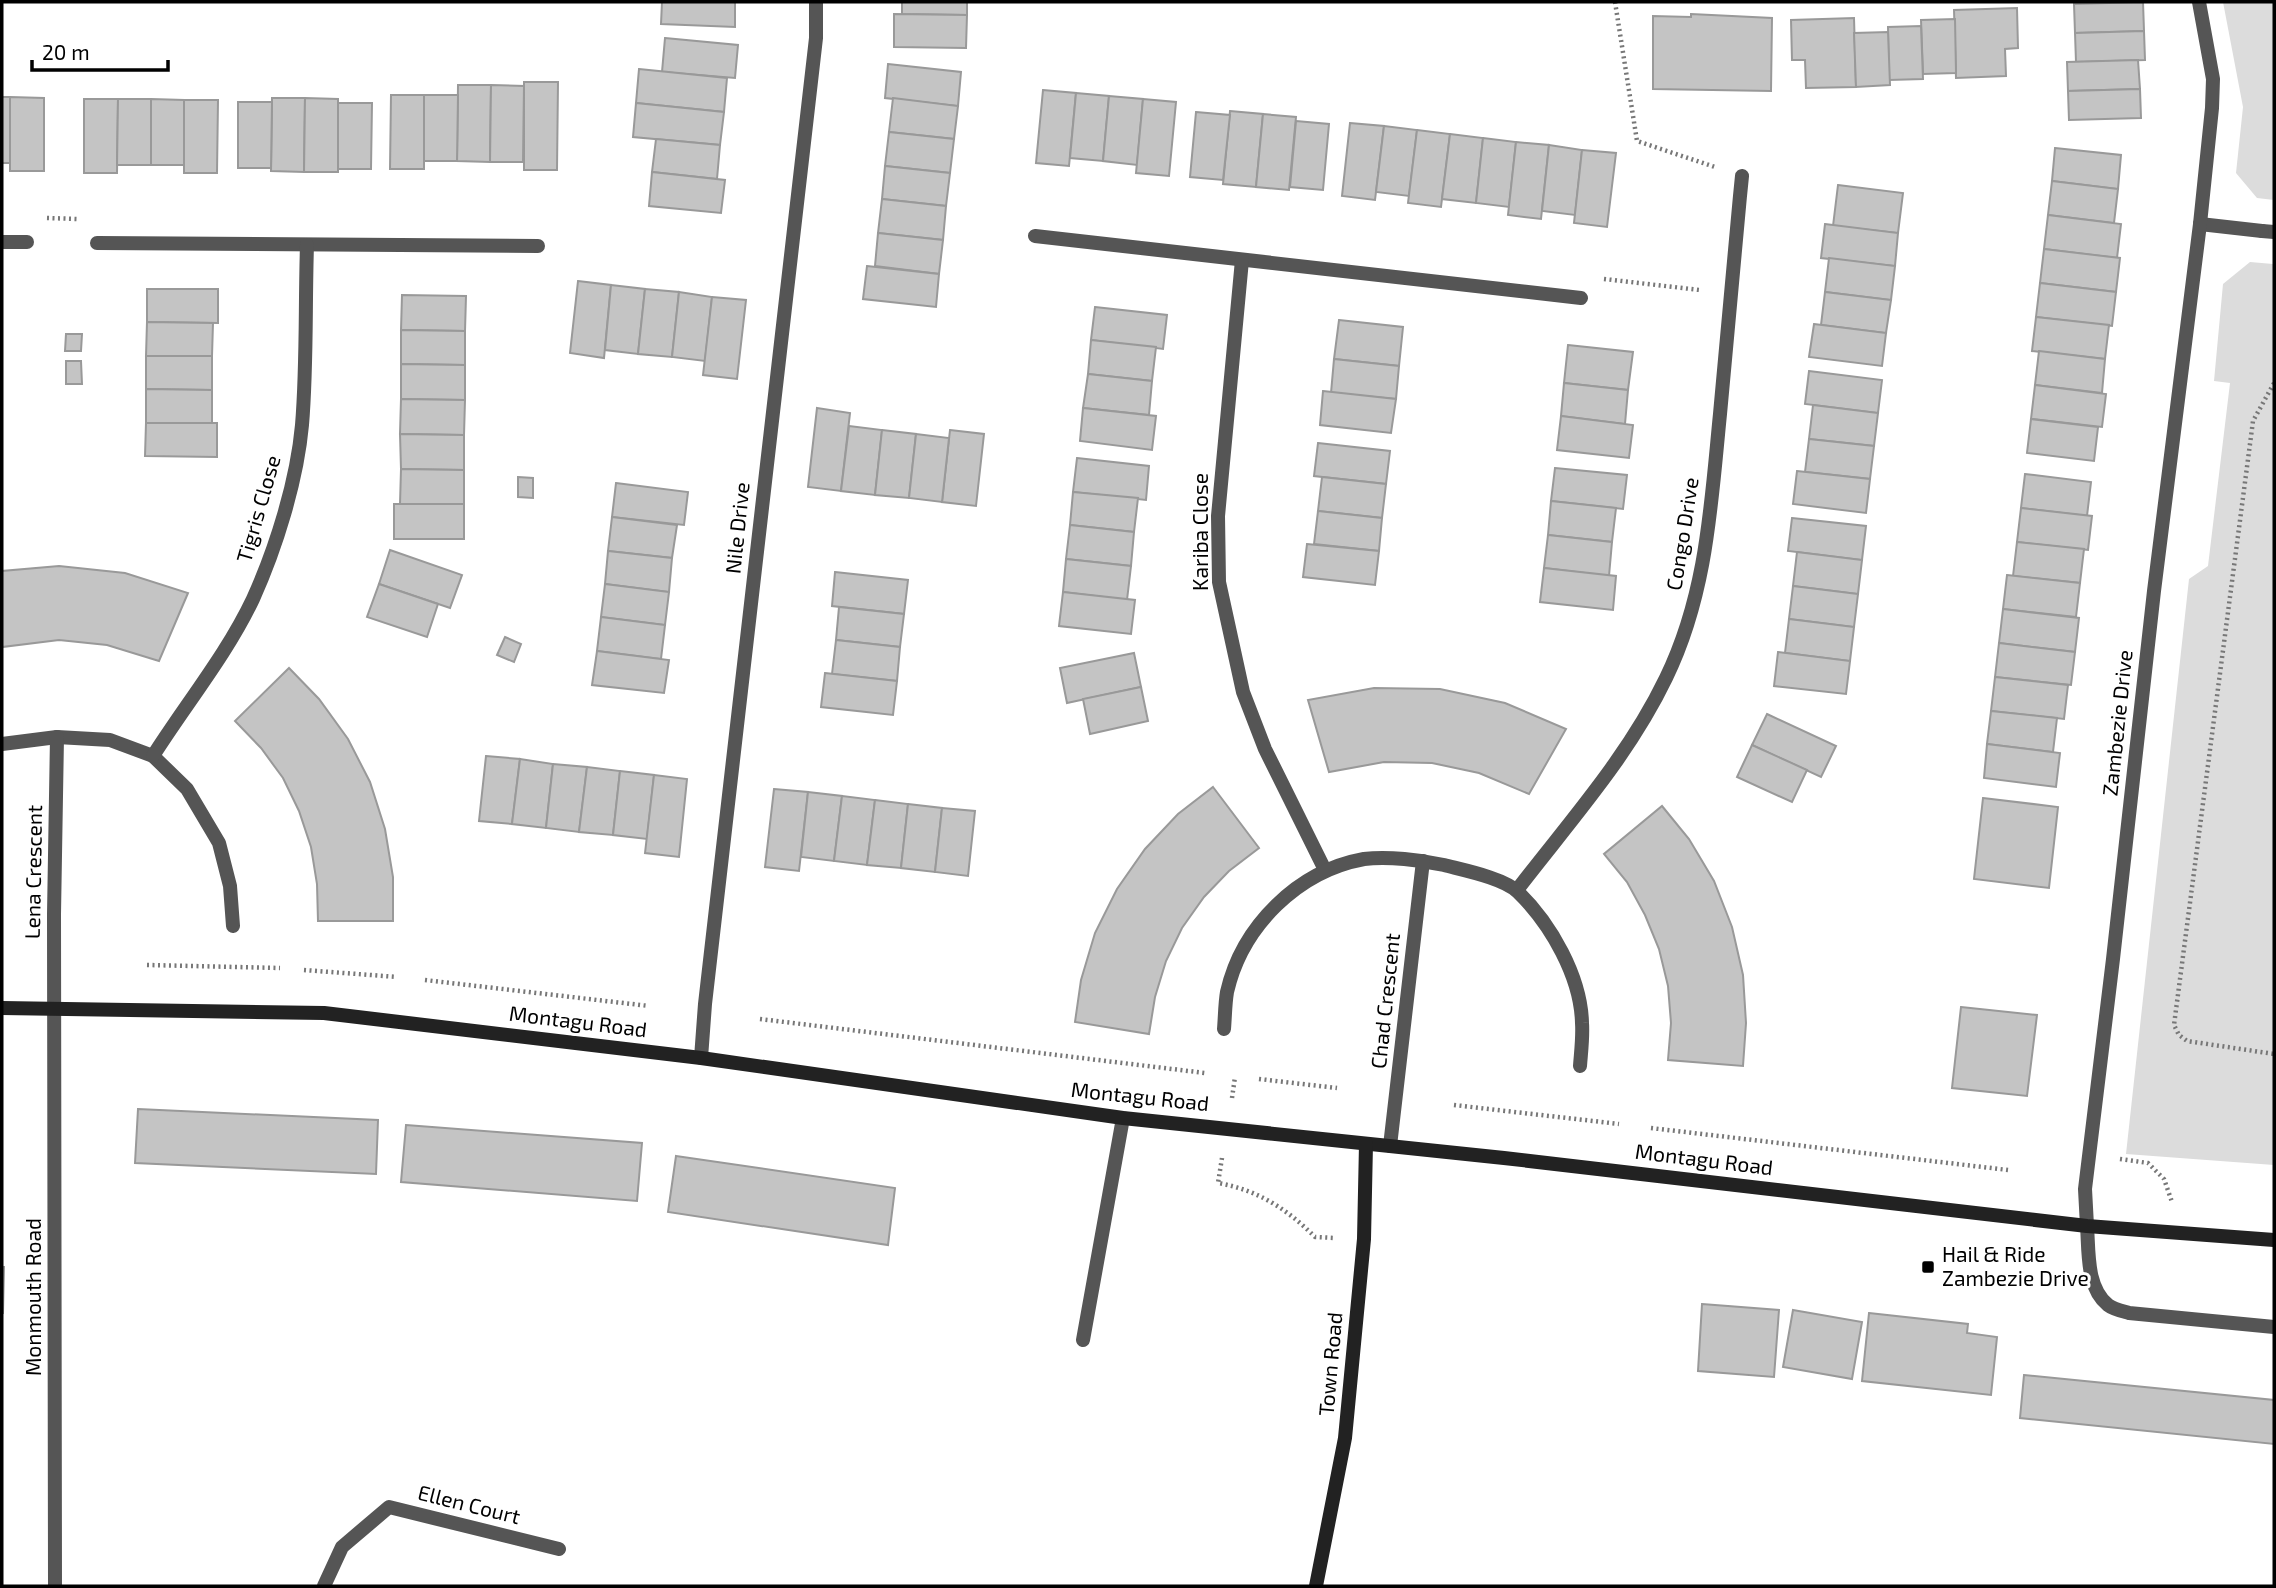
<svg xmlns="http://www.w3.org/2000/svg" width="2276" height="1588" viewBox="0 0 2276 1588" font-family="'Exo 2',sans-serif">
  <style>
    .green { fill: #dcdcdc }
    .building { fill: #c4c4c4; stroke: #999; stroke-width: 2 }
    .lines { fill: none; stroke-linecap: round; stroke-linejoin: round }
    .path { stroke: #777; stroke-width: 4.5; stroke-dasharray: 2 3.5; stroke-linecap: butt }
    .lane { stroke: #555; stroke-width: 14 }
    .street { stroke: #555; stroke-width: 14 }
    .secondary { stroke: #222; stroke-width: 14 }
    .poi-dot { fill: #000; stroke: #fff; stroke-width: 2.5 }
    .labels { text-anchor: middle; stroke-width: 6; stroke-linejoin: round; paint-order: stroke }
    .street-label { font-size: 21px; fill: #000; stroke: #fff }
    .poi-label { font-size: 21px; fill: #000; stroke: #fff; text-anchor: start }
  </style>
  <rect width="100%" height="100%" fill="#fff"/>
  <g class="green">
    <path d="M2223,2H2274V200L2257,198L2236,173L2243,107Z"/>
    <path d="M2274,252V1165L2126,1154L2189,579L2208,566L2230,383L2214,381L2223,284L2250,262L2273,264Z"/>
  </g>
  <g class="building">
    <path d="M662,2H735V27L661,24Z"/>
    <path d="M902,2H967V15L902,14Z"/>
    <path d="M2143,2L2144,31L2075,33L2074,4Z"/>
    <path d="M2017,8L2018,48L2005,49L2006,76L1956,78L1954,10Z"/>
    <path d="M894,14L967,15L966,48L894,47Z"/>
    <path d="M1691,14L1772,18L1771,91L1653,89V16L1691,17Z"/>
    <path d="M1854,18L1856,87L1806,88L1805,60H1792L1791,20Z"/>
    <path d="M1955,19L1956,73L1923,74L1921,20Z"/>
    <path d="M1921,26L1923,79L1889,80L1888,27Z"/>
    <path d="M2144,31L2145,60L2076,62L2075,33Z"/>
    <path d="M1888,32L1890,85L1856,87L1854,33Z"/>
    <path d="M665,38L738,45L735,78L662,72Z"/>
    <path d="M2138,60L2140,89L2068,91L2067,62Z"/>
    <path d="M888,64L961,72L958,106L885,98Z"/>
    <path d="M639,69L727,78L724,112L636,103Z"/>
    <path d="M524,82H558L557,170H524Z"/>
    <path d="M458,85H491L490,162L457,161Z"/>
    <path d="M491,85L524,86L523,162H490Z"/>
    <path d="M2140,89L2141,118L2069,120L2068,91Z"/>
    <path d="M1043,90L1076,93L1069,166L1036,163Z"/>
    <path d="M1076,93L1109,96L1103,161L1070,158Z"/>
    <path d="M391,95H424V169H390Z"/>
    <path d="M424,95H458L457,161H424Z"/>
    <path d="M1109,96L1143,99L1137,165L1103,161Z"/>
    <rect x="2" y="97" width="8" height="66"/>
    <path d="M10,97L44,98V171H10Z"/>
    <path d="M272,98H305L304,172L271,171Z"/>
    <path d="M305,98L338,99V172H304Z"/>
    <path d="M893,98L958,106L954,139L889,132Z"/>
    <path d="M84,99H118L117,173H84Z"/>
    <path d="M118,99H151V165H117Z"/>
    <path d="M151,99L184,100V165H151Z"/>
    <path d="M1143,99L1176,102L1169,176L1136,173Z"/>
    <path d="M184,100H218L217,173H184Z"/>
    <path d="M238,102H272L271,168H238Z"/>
    <path d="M338,103H372L371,169H338Z"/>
    <path d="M636,103L724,112L720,145L633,137Z"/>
    <path d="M1230,111L1263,114L1256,187L1223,184Z"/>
    <path d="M1196,112L1230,115L1223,180L1190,177Z"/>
    <path d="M1263,114L1296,117L1289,190L1256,187Z"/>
    <path d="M1296,121L1329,124L1323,190L1290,187Z"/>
    <path d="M1350,123L1384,126L1375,200L1342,196Z"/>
    <path d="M1384,126L1417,130L1409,196L1376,192Z"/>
    <path d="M1417,130L1450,134L1441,207L1408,203Z"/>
    <path d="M889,132L954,139L950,173L885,166Z"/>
    <path d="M1450,134L1483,138L1476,203L1442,199Z"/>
    <path d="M1483,138L1516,142L1509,207L1476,203Z"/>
    <path d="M656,139L720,145L717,179L652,172Z"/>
    <path d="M1516,142L1549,145L1541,219L1508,215Z"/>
    <path d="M1549,145L1582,150L1575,215L1542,211Z"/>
    <path d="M2055,148L2121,155L2118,189L2052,181Z"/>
    <path d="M1582,150L1616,153L1607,227L1574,223Z"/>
    <path d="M885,166L950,173L946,206L882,199Z"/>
    <path d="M652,172L725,180L721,213L649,206Z"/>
    <path d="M2052,181L2118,189L2114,223L2048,215Z"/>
    <path d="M1838,185L1903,193L1898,233L1833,226Z"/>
    <path d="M882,199L946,206L943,240L878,233Z"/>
    <path d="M2048,215L2121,224L2117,258L2044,249Z"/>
    <path d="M1825,224L1898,233L1895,266L1821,258Z"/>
    <path d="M878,233L943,240L939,274L875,266Z"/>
    <path d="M2044,249L2120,258L2116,292L2040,283Z"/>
    <path d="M1829,258L1895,266L1891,300L1825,292Z"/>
    <path d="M867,266L939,274L936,307L863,299Z"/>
    <path d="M578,281L611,285L604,358L570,353Z"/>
    <path d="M2040,283L2116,292L2112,326L2036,317Z"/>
    <path d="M611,285L645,289L638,354L605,350Z"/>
    <path d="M147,289H218V323L147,322Z"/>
    <path d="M645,289L679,292L672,357L638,354Z"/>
    <path d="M679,292L712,297L705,361L672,357Z"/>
    <path d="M1825,292L1891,300L1886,333L1821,325Z"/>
    <path d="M402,295L466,296L465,331L401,330Z"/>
    <path d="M712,297L746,300L737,379L703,375Z"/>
    <path d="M1095,307L1167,315L1163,349L1091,340Z"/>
    <path d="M2036,317L2109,325L2105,359L2032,351Z"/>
    <path d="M1339,320L1403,327L1399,366L1334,359Z"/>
    <path d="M147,322L213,323L212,356H146Z"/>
    <path d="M1814,324L1886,333L1882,366L1809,357Z"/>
    <path d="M401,330L465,331V365L401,364Z"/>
    <path d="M66,334H82L81,351H65Z"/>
    <path d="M1091,340L1156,347L1152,381L1088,374Z"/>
    <path d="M1568,345L1633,352L1628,390L1564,383Z"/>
    <path d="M2039,351L2105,359L2102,393L2035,385Z"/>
    <path d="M146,356H212V390L146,389Z"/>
    <path d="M1334,359L1399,366L1396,399L1331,393Z"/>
    <path d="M66,361H81L82,384H66Z"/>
    <path d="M401,364L465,365V400L401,399Z"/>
    <path d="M1809,371L1882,380L1878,413L1805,404Z"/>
    <path d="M1088,374L1152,381L1149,415L1083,408Z"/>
    <path d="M1564,383L1628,390L1625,424L1561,416Z"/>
    <path d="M2035,385L2106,394L2102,427L2031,419Z"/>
    <path d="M146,389L212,390V423H146Z"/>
    <path d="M1323,391L1396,399L1391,433L1320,425Z"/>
    <path d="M401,399L465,400L464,435L400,434Z"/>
    <path d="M1813,405L1878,413L1874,446L1809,439Z"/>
    <path d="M817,408L850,413L841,491L808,487Z"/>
    <path d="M1083,408L1156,416L1152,450L1080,441Z"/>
    <path d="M1561,416L1633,425L1629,458L1557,450Z"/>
    <path d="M2031,419L2098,427L2094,461L2027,453Z"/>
    <path d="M146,423H217V457L145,456Z"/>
    <path d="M849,426L882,430L875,495L841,491Z"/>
    <path d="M882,430L916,434L909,498L875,495Z"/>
    <path d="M950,430L984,434L976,506L942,502Z"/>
    <path d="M400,434L464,435V470L401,469Z"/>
    <path d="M916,434L949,438L942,502L909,498Z"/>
    <path d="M1809,439L1874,446L1870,479L1805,472Z"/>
    <path d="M1318,443L1390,451L1386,484L1314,476Z"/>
    <path d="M1077,458L1149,466L1146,500L1073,492Z"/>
    <path d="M1555,468L1627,475L1623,509L1551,501Z"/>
    <path d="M401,469L464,470V504H400Z"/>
    <path d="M1797,471L1870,479L1866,513L1793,504Z"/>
    <path d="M2025,474L2091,482L2087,516L2021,508Z"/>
    <path d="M518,477L533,478V498L518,497Z"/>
    <path d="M1322,477L1386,484L1382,518L1318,511Z"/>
    <path d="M616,483L688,492L684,525L612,517Z"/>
    <path d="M1073,492L1138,498L1134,532L1070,525Z"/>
    <path d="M1551,501L1616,508L1612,542L1548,535Z"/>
    <rect x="394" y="504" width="70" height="35"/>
    <path d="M2021,508L2092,516L2088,550L2017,542Z"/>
    <path d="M1318,511L1382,518L1379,551L1314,544Z"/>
    <path d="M612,517L677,525L672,558L608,551Z"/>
    <path d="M1792,518L1866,526L1862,560L1788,551Z"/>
    <path d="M1070,525L1134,532L1131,566L1066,559Z"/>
    <path d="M1548,535L1612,542L1609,576L1544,568Z"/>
    <path d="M2017,542L2084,549L2080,583L2013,576Z"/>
    <path d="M1307,544L1379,551L1375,585L1303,577Z"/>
    <path d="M390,550L462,575L450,608L379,584Z"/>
    <path d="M608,551L672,558L669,592L605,584Z"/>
    <path d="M1797,552L1862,560L1858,594L1793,586Z"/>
    <path d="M1066,559L1131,566L1127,600L1063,592Z"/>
    <path d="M59,566L125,573L188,593L159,661L107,645L59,640L2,647V571Z"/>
    <path d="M1544,568L1616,576L1613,610L1540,602Z"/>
    <path d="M835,572L908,580L904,614L832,606Z"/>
    <path d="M2007,575L2080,583L2076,617L2003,609Z"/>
    <path d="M379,584L438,604L427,637L367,617Z"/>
    <path d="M605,584L669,592L665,625L601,617Z"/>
    <path d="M1793,586L1858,594L1854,627L1789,619Z"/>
    <path d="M1063,592L1135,600L1131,634L1059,626Z"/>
    <path d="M839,607L904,614L900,647L836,640Z"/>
    <path d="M2003,609L2079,618L2075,652L1999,643Z"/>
    <path d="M601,617L665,625L661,659L597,651Z"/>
    <path d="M1789,619L1854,627L1850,661L1785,653Z"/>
    <path d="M505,637L521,644L514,662L497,655Z"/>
    <path d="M836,640L900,647L897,681L832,674Z"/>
    <path d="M1999,643L2075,652L2071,685L1995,677Z"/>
    <path d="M597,651L669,660L664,693L592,685Z"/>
    <path d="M1778,652L1850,661L1846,694L1774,686Z"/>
    <path d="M1134,653L1141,687L1067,703L1060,668Z"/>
    <path d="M289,668L319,699L348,739L370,782L385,829L393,877V921H318L317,884L311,847L299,811L283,778L261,748L235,721Z"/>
    <path d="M825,673L897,681L893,715L821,707Z"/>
    <path d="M1995,677L2068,685L2064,719L1991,711Z"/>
    <path d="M1141,687L1148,721L1090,734L1083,699Z"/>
    <path d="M1374,688L1440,689L1505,703L1566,729L1529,794L1479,773L1432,763L1384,762L1329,772L1308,700Z"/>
    <path d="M1991,711L2057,718L2053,752L1987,744Z"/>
    <path d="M1767,714L1836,746L1821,777L1752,745Z"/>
    <path d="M1987,744L2060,753L2056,787L1984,778Z"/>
    <path d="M1752,745L1807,770L1792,802L1737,777Z"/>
    <path d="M486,756L520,759L512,824L479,821Z"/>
    <path d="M520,759L553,764L546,828L512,824Z"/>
    <path d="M553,764L587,767L579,832L546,828Z"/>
    <path d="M587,767L620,771L613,835L579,832Z"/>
    <path d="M620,771L654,775L647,839L613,835Z"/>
    <path d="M654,775L687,779L679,857L645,853Z"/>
    <path d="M1213,787L1259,848L1229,871L1204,897L1182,928L1166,961L1155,997L1149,1034L1075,1022L1081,980L1095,933L1117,889L1145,849L1178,814Z"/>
    <path d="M774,789L808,792L799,871L765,867Z"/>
    <path d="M808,792L842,796L834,861L801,857Z"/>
    <path d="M842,796L875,800L867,865L834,861Z"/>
    <path d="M1983,798L2058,807L2049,888L1974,879Z"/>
    <path d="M875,800L908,804L901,868L867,865Z"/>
    <path d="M908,804L942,808L935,872L901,868Z"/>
    <path d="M1662,806L1689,839L1714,881L1732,927L1743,975L1746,1023L1743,1066L1668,1060L1671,1023L1668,986L1659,949L1645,915L1627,882L1604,854Z"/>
    <path d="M942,808L975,811L968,876L935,872Z"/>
    <path d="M1961,1007L2037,1015L2027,1096L1952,1088Z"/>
    <path d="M138,1109L378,1120L376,1174L135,1163Z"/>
    <path d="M406,1125L642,1143L637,1201L401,1182Z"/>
    <path d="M676,1156L895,1188L888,1245L668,1212Z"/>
    <path d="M2,1267H4L3,1313H2Z"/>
    <path d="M1702,1304L1779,1310L1774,1377L1698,1371Z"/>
    <path d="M1793,1310L1862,1322L1852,1379L1783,1367Z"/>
    <path d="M1869,1313L1968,1324L1967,1333L1997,1337L1991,1395L1862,1381Z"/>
    <path d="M2024,1375L2274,1400V1444L2020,1418Z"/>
  </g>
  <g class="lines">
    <g class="path">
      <path d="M1615,2L1637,141L1715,167"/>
      <path d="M47,218L77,219"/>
      <path d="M1604,279L1700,290"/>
      <path d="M2274,383L2253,421L2174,1025L2179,1035L2187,1041L2274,1054"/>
      <path d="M147,965L280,968"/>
      <path d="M304,970L397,977"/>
      <path d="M425,980L649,1006"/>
      <path d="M760,1019L1205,1073"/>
      <path d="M1259,1079L1337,1088"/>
      <path d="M1232,1098L1235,1077"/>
      <path d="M1454,1105L1619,1124"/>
      <path d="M1651,1128L2008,1170"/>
      <path d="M1222,1158L1218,1183C1258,1190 1287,1209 1315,1237L1335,1238"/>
      <path d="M2120,1159L2148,1163L2164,1179L2172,1202"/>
    </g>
    <g class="lane">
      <path d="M2262,231L2274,232"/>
      <path d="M2087,1226C2089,1252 2086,1287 2108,1305C2113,1309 2122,1311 2129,1313L2274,1327"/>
      <path d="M1083,1340L1123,1118"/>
    </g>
    <g class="street">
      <path d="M2200,224L2262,231"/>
      <path d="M1035,236L1581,298"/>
      <path d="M2,242H27"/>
      <path d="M97,243L538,246"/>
      <path d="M1242,260L1218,516L1219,582L1243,692L1265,749L1325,870"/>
      <path d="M2,744L57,737L110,740L153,756L187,789L219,843L230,886L233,926"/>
      <path d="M153,756C186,704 227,654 253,599C276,548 297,481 302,425C307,366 305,305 307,245"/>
      <path d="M1517,890C1570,821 1628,757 1666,678C1707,594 1711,504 1720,414C1727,334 1734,255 1742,176"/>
      <path d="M1224,1029C1225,1017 1225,1004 1227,992C1242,926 1298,871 1364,859C1388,856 1421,860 1444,865C1463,870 1504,878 1518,892C1551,924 1581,977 1582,1023C1583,1037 1581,1052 1580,1066"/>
      <path d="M701,1058L705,1004L816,38V2"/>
      <path d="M1390,1146L1423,861"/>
      <path d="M2087,1226L2085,1189L2113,959L2154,591L2200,224L2212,108L2213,79L2199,2"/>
      <path d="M55,1586L54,914L57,737"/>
      <path d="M324,1586L342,1547L389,1507L559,1549"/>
    </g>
    <g class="secondary">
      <path d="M2,1008L324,1013L701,1058L1123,1118L1504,1158L2087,1226L2274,1240"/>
      <path d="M1316,1586L1345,1438L1364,1239L1366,1144"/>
    </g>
  </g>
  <rect class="poi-dot" x="1921" y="1260" width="14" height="14" rx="3.5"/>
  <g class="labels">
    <g class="street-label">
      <text transform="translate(259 509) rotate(-74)" y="7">Tigris Close</text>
      <text transform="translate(738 528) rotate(-84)" y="7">Nile Drive</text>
      <text transform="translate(1201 532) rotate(-90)" y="7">Kariba Close</text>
      <text transform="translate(1683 534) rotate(-81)" y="7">Congo Drive</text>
      <text transform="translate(2118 723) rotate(-84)" y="7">Zambezie Drive</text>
      <text transform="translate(34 872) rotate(-89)" y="7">Lena Crescent</text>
      <text transform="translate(1386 1001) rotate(-84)" y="7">Chad Crescent</text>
      <text transform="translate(578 1022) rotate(7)" y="7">Montagu Road</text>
      <text transform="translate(1140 1097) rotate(6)" y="7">Montagu Road</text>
      <text transform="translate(1704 1160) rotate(7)" y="7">Montagu Road</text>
      <text transform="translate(34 1297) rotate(-90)" y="7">Monmouth Road</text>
      <text transform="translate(1331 1364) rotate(-85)" y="7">Town Road</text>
      <text transform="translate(469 1505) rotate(14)" y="7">Ellen Court</text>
    </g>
    <g class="poi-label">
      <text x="1942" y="1262">Hail &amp; Ride<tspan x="1942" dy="24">Zambezie Drive</tspan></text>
    </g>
  </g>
  <rect width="2276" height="1588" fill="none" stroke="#000000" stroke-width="7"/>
  <path d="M32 60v10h136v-10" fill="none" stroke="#000000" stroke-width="3.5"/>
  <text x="42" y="60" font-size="21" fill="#000000" stroke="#ffffff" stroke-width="5" paint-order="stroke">20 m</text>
</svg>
